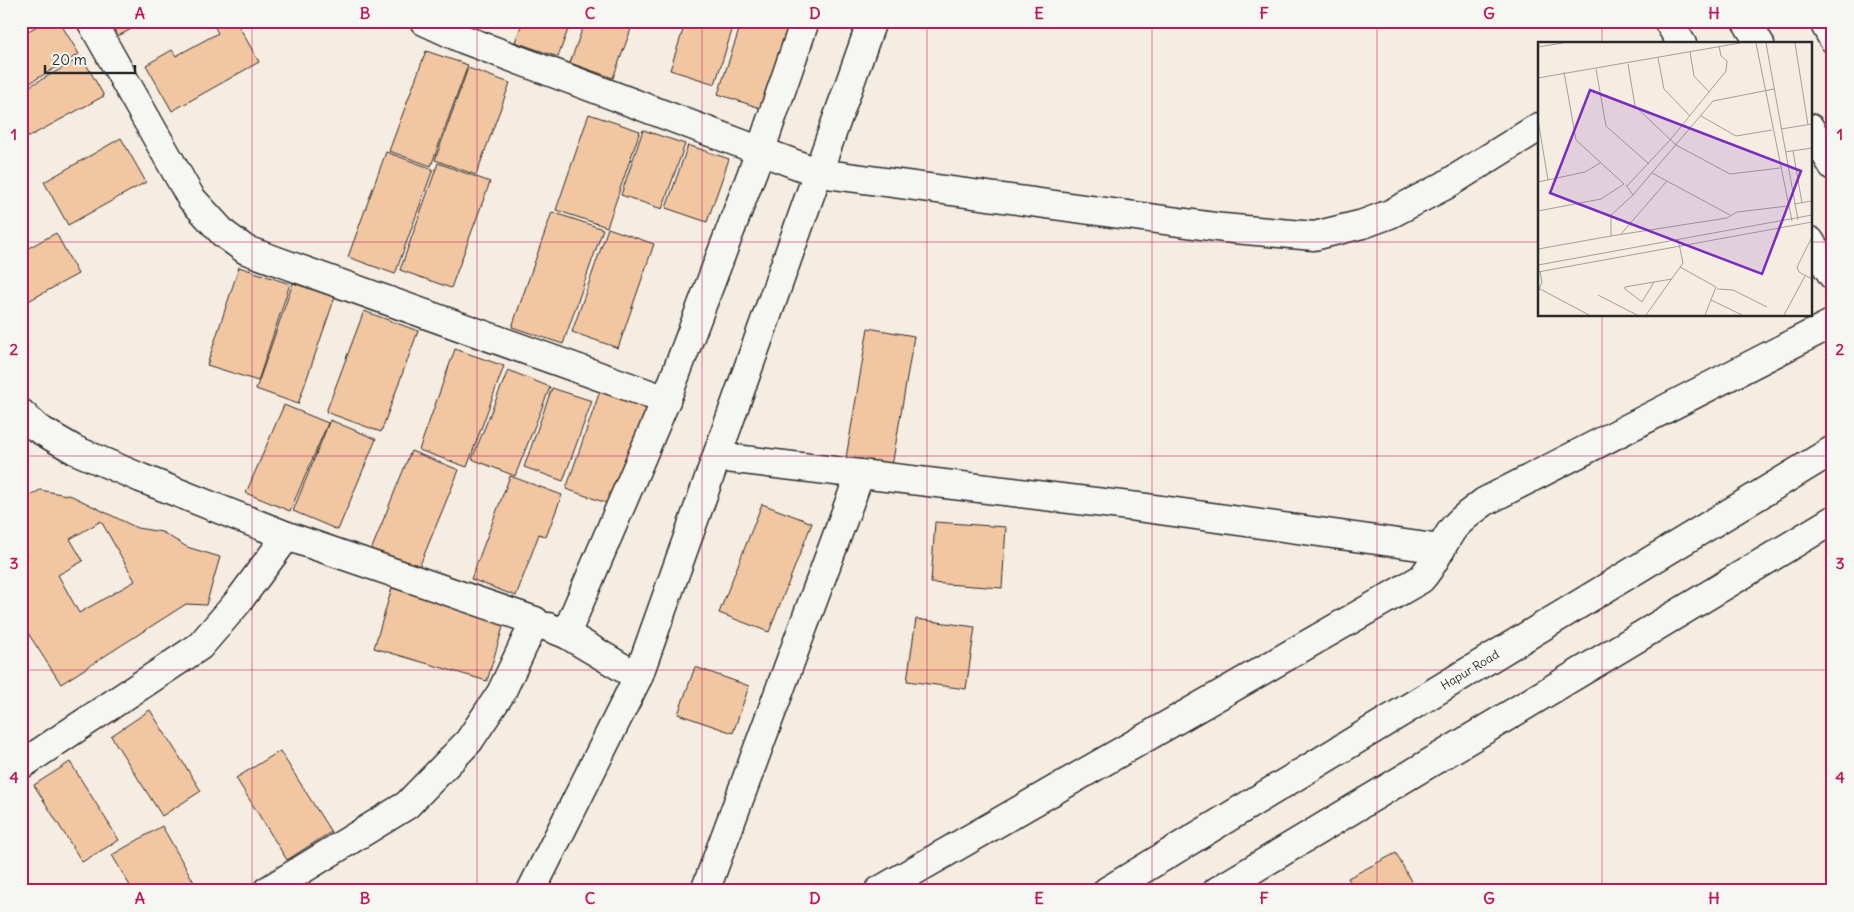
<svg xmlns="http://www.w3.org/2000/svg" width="1854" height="912" viewBox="0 0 1854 912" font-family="Delius,sans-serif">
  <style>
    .building { fill: #f2c6a1; stroke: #2b2b2b; fill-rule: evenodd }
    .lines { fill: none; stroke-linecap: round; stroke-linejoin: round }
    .minor-casing { stroke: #2b2b2b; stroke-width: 31 }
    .major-casing { stroke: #2b2b2b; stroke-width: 31 }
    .minor { stroke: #f6f6f2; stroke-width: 28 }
    .major { stroke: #f6f6f2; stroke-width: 28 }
    .grid { fill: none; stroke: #c2185b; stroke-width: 1; stroke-opacity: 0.55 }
    .labels { text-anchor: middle; stroke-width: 4; stroke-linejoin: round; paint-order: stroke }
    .street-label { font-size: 12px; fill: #2b2b2b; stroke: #f6f6f2 }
    .inset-road { fill: none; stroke: #a49f99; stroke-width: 1 }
    .view { fill: #7b2cbf; fill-opacity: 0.15; stroke: #7b2cbf; stroke-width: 2.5 }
    .inset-edge { fill: none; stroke: #2b2b2b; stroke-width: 2.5 }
    .neatline { fill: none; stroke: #c2185b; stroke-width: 2 }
    .grid-label { font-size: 16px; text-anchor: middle; font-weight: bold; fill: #c2185b }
  </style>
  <rect width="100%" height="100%" fill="#f5ece2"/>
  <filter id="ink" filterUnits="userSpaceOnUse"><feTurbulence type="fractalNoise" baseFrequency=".02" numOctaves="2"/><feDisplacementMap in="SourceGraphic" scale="10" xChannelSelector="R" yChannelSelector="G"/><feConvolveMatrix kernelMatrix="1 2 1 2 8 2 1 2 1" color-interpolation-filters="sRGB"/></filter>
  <g filter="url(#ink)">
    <g class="building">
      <path d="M46,21H59L79,54L21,88V35Z"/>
      <path d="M110,21H147L118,36Z"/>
      <path d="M224,21H236L259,62L172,111L146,65L172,50L176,56L218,33L214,26Z"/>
      <path d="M523,21H571L558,57L515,42Z"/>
      <path d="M585,21H634L613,78L570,63Z"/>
      <path d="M686,21H735L715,84L670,70Z"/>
      <path d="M742,21H791L763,109L718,94Z"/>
      <path d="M426,51L468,65L431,166L389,151Z"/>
      <path d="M82,57L104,96L21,141V91Z"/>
      <path d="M468,68L510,83L476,175L435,160Z"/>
      <path d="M589,114L640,131L607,227L556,210Z"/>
      <path d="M643,130L685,144L662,209L621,195Z"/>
      <path d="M121,138L146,182L68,225L44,182Z"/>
      <path d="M688,145L729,159L707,222L666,208Z"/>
      <path d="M386,152L433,169L395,274L348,257Z"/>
      <path d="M438,163L490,182L451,288L400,270Z"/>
      <path d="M552,212L603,229L563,344L512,327Z"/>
      <path d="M608,228L654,244L618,348L572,332Z"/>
      <path d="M56,233L78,274L21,305V252Z"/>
      <path d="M239,267L290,284L258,381L207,365Z"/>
      <path d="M293,283L335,297L298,404L256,389Z"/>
      <path d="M364,311L418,331L381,432L326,412Z"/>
      <path d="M868,328L914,336L892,466L846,458Z"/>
      <path d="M455,349L504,366L467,467L419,450Z"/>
      <path d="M508,370L550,387L515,476L472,459Z"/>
      <path d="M552,388L592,401L563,481L524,467Z"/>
      <path d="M600,391L649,408L615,506L566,489Z"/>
      <path d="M284,405L328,423L290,511L246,493Z"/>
      <path d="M330,420L376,439L338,530L293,511Z"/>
      <path d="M411,451L459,470L417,572L370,553Z"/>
      <path d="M510,476L562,495L546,537L539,534L516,596L471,579Z"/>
      <path d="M40,490L72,496L137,528L162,532L187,547L220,557L206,605L186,604L61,684L26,630L21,633V501ZM101,521L135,581L79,613L58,575L83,561L70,539Z"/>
      <path d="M762,504L812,523L769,632L719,613Z"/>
      <path d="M935,522L1006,527L1002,588L931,583Z"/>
      <path d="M392,588L505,620L487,681L374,648Z"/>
      <path d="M916,619L975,627L966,689L907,681Z"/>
      <path d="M695,667L749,686L733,733L678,714Z"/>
      <path d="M150,710L201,791L162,816L111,736Z"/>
      <path d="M280,751L331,832L287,860L236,778Z"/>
      <path d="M70,762L119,840L82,862L34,785Z"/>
      <path d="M162,826L199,891H133L112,855Z"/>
      <path d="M1396,853L1416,891H1355L1348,878Z"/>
    </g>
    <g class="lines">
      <defs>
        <g id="minor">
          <path d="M91,21L191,198L224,234L246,250L666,400"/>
          <path d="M424,21L463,39L819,173L1223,228L1314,236L1363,224L1390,214L1444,186L1539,127"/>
          <path d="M1668,21L1682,44"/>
          <path d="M1746,21L1760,44"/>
          <path d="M1823,21L1833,39"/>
          <path d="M1810,128L1833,166"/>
          <path d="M1810,241L1833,276"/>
          <path d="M21,413L37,428L75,450L141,478L287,536L535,621L501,693L469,741L407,805L267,891"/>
          <path d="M718,457L1146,508L1441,549"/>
          <path d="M566,634L666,400L760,152L805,21"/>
          <path d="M638,677L872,21"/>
          <path d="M21,765L200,646L237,603L287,536"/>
          <path d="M531,891L638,677L566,634L548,627"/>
          <path d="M705,891L860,474"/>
          <path d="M879,891L1421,579C1434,565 1441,546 1452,530C1461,518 1473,511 1484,502L1833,323"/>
        </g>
        <g id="major">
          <path d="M1107,891L1833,450"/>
          <path d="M1217,891L1833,520"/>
        </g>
      </defs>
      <use href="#minor" class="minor-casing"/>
      <use href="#major" class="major-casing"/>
      <use href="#minor" class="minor"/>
      <use href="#major" class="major"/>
    </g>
  </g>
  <path class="grid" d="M252,21V891M477,21V891M702,21V891M927,21V891M1152,21V891M1377,21V891M1602,21V44M21,242H1539M1810,242H1833M1602,315V891M21,456H1833M21,670H1833"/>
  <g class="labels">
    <g class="street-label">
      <text transform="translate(1470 670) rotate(-31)" y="4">Hapur Road</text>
    </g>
  </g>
  <g transform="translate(1538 42)">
    <rect width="274" height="274" fill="#f5ece2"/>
    <path class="inset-road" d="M218,1L254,179M228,1L260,178M257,1L270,83M0,5L25,1M152,10L156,34L171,50M120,16L126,47L152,74M90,22L97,64L138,103L192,132L242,126M58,27L68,84L111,122M0,36L202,1M163,74L198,94L234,88M0,78L10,138M243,87L274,82M255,109L264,161M247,110L274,106M114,131L192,173M0,140L47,130L62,121M89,144L132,98L188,29L189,19L183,14L181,4M95,153L175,59L236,47M256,162L274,159M0,169L63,157L86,142L38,98L26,30M83,192L129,139M73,194L189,176L199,170L250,164M274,195L259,225L261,230L274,237M0,207L73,194V173L95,153L88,143M0,223L274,173M142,225L178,245L167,273M0,230L274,180M116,240L104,260L87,247V245L116,240L134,237M2,247L51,273M179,247L195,248L229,265M0,250L4,240L2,229M60,253L99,273M173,258L204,273M108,273L145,221L140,197M246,273L267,234"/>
    <path class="view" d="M52,48L263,129L224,232L12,151Z"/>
    <rect width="274" height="274" class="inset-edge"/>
  </g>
  <rect width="1854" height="912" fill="none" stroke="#f6f6f2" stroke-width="55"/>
  <path d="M45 65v8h90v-8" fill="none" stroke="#2b2b2b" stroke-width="2.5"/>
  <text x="52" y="65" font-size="15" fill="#2b2b2b" stroke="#f6f6f2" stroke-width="4" paint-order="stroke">20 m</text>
  <rect x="28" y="28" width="1798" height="856" class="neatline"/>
  <g class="grid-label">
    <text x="140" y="19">A</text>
    <text x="365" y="19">B</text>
    <text x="590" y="19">C</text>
    <text x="815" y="19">D</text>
    <text x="1039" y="19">E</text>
    <text x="1264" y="19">F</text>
    <text x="1489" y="19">G</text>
    <text x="1714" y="19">H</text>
    <text x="14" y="140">1</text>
    <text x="1840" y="140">1</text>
    <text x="14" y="355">2</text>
    <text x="1840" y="355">2</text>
    <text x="14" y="569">3</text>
    <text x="1840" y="569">3</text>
    <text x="14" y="783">4</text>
    <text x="1840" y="783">4</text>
    <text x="140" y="904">A</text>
    <text x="365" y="904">B</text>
    <text x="590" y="904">C</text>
    <text x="815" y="904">D</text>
    <text x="1039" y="904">E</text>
    <text x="1264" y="904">F</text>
    <text x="1489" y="904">G</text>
    <text x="1714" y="904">H</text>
  </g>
</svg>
